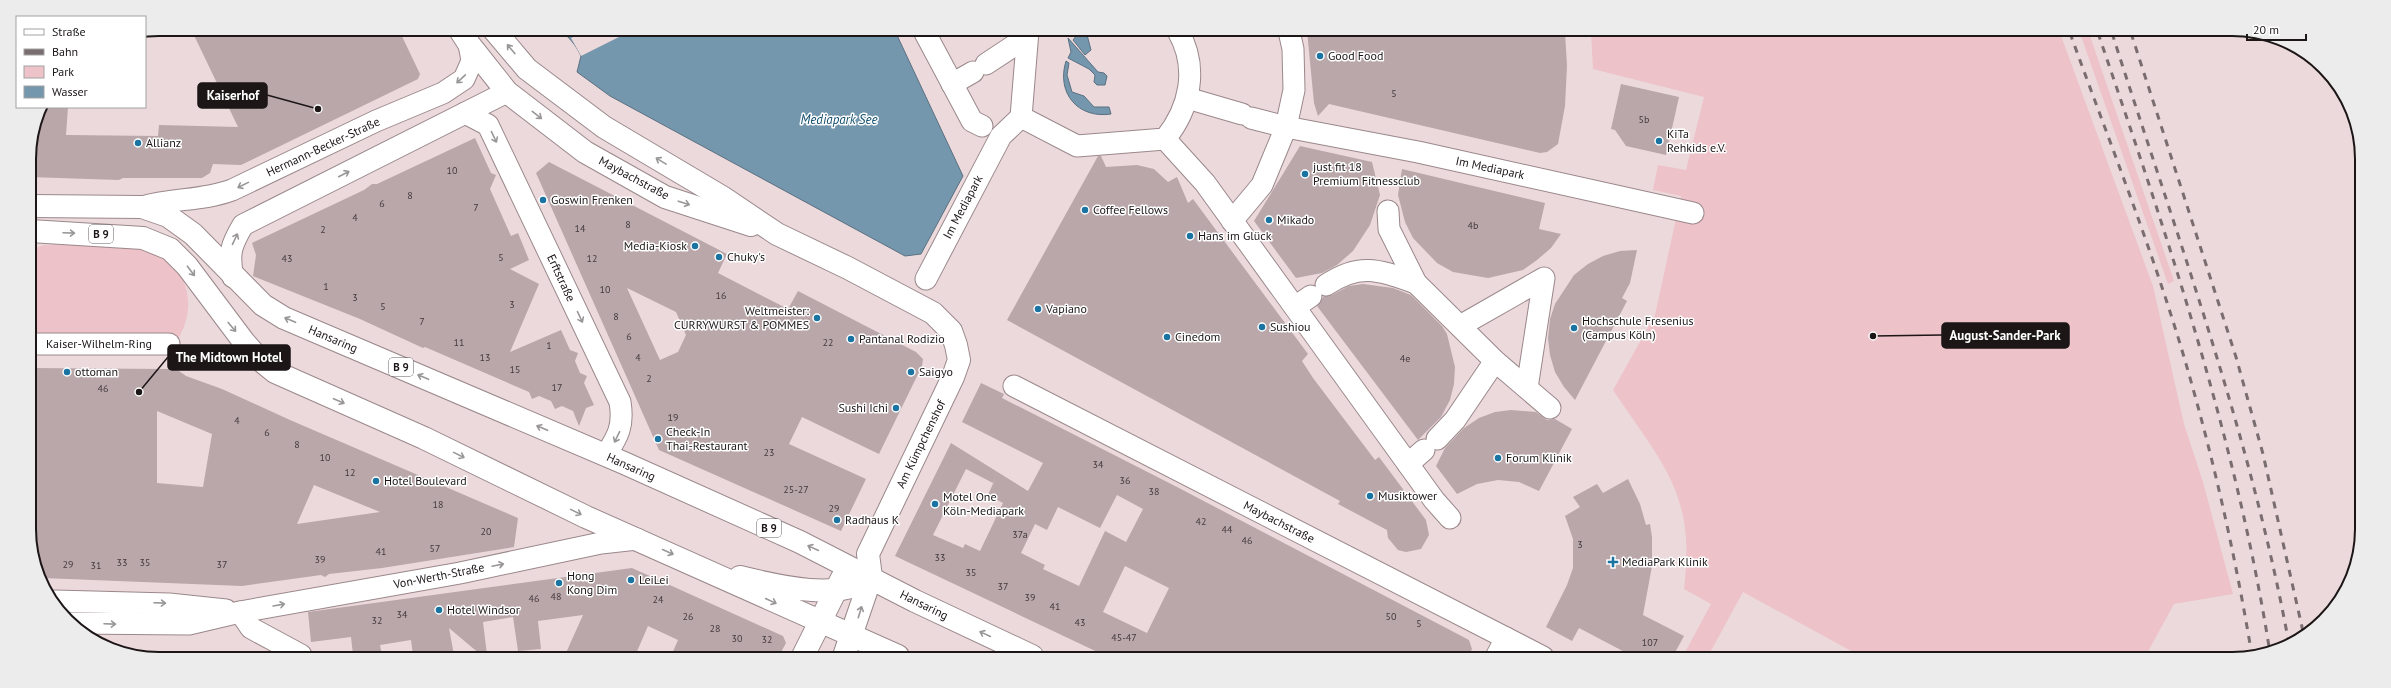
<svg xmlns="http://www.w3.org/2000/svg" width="2391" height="688" viewBox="0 0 2391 688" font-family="'PT Sans',sans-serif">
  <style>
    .green { fill: #edc2c8 }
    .water { fill: #7597ad; stroke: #5a7080 }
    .pier { fill: #ecd9dc }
    .building { fill: #b9a7aa; fill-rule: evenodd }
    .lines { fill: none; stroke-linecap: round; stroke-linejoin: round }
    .street-casing { stroke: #9a888b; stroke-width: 23 }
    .primary-casing { stroke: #9a888b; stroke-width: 24 }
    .street { stroke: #fff; stroke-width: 21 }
    .primary { stroke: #fff; stroke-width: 22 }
    .rail { stroke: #796d6f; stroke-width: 3; stroke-dasharray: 7 7; stroke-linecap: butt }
    .oneway { stroke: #999697 }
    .poi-dot { fill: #1974a2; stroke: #fff; stroke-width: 1.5 }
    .labels { text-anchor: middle; stroke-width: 3; stroke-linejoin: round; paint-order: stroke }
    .number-label { font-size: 10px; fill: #433a3c }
    .shield { fill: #fff; stroke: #605c5d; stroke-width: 1 }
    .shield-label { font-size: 11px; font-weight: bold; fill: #1c1617 }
    .poi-label { font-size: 12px; fill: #1c1617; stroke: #fff; text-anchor: start }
    .street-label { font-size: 12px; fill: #1c1617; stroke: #fff }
    .water-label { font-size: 13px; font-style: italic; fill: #134f6f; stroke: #fff }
    .rim { fill: none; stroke: #1c1617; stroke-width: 2 }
    .leader { fill: none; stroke: #1c1617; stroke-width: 1.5 }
    .callout-dot { fill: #1c1617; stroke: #fff; stroke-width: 1.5 }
    .callout { fill: #1c1617; stroke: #1c1617; stroke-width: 1.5 }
    .callout-label { font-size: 13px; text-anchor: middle; font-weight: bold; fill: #fff }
  </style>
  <rect width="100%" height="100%" fill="#ecd9dc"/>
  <g class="green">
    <path d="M1591,32L2060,33L2153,286L2184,424L2203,482L2233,594L2174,604L2144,659L1864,658L1743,592L1707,658H1682L1711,604L1684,589C1696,494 1663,465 1613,390L1655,315L1681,196L1653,190L1658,165L1686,170L1704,97L1593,69Z"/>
    <path d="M2080,33H2089L2174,281L2168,284Z"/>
    <path d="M127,244C136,247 149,247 157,252C191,272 197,311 176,342L30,340V251L43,245Z"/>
  </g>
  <g class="water">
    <path d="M535,30L895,31L963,176L921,254L905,256L610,96L577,72L581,56C574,41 558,20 540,36Z"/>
    <path d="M1080,31H1086L1091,50L1085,55L1073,40Z"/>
    <path d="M1068,38L1098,72L1104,73L1107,76L1105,85H1097L1094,82L1095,75L1089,69L1068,58L1071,52Z"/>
    <path d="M1066,61L1069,63L1067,75L1072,92L1084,96L1094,107H1109L1111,114C1078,119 1056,93 1066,61Z"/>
  </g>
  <path class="pier" d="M588,30H633L581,56L571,38Z"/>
  <g class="building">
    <path d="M191,29L399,30L420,74L418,79L241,165L213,164L210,173L202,178H123L119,180L29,177V151L40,107H68L66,135L158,136L159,125L238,127Z"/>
    <path d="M1307,31L1565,32L1567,66L1565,106L1558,144L1547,152L1540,153L1329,104L1318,116L1314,103Z"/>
    <path d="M1621,84L1679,97L1666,155L1626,146L1615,130L1611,129Z"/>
    <path d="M475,138L491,173L496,175L490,189L511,236L518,233L529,260L510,269L539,284L510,352L561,330L570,350L578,353L575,361L580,373L587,376L584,383L594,405L586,408L579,426L573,411L562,406L555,409L551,401L539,396L532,399L529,392L425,347L423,348L360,319L253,276L256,255L252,243L364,190L372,184H377Z"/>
    <path d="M1300,146L1372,162L1380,195L1370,225L1353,251L1337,265L1322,273L1296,278L1254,221Z"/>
    <path d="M1098,156H1101L1106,167L1137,165L1154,169L1168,182L1177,177L1188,203L1193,199L1308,354L1302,361L1313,378L1375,460L1379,457L1426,520L1429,535L1421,549L1406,552L1398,550L1388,538L1387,530L1338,504L1340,501L1007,320Z"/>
    <path d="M549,162L727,254L718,273L788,309L798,291L916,352L923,359L922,366L879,454L802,417L789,444L866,479L841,531L659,450L536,173ZM627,288L676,312L686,335L678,352L660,360Z"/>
    <path d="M1402,169L1545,203L1539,229L1561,234L1551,248L1537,260L1523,270L1488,278L1453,272L1437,263L1413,238L1405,222L1398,195Z"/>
    <path d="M1637,250L1630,283L1622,298L1627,301L1575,400L1564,387L1555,372L1550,355L1548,338L1550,319L1555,304L1574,275L1588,264L1603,256L1620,251Z"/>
    <path d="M1363,284L1393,288L1411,295L1442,326L1447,334L1455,367L1454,384L1450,400L1441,417L1418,440L1317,306L1324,296L1332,295L1349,286Z"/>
    <path d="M30,368L168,369L179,371L186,376L222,389L290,420L518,518L514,547L382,568L329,574L325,577L321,575L242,586L43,578L31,554ZM157,411L212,434L203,487L157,483ZM314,485L380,512L297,524Z"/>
    <path d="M981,383L1004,394L1002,398L1177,487L1469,640L1472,649L1468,657H1108L895,556L951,443L1028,491L1043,463L962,422ZM966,469L993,483L996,477L988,495L1003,503L980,551L965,544L963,548L933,535ZM1117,495L1143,509L1126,542L1105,531L1079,586L1043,569L1045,565L1021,553L1035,524L1047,530L1058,507L1100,528ZM1125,566L1169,588L1147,633L1103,612Z"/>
    <path d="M1511,410L1536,412L1547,420L1555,419L1572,429L1539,491L1519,482L1498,480L1477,484L1457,494L1436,466L1445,448L1464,428L1479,418L1495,412Z"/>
    <path d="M1628,479L1640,504L1646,525L1650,524L1652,537V566L1643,615L1684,636L1672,658H1636L1579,628L1572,641L1546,627L1567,585L1573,568V539L1565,516L1580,507L1573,497L1597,484L1603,493Z"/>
    <path d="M632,568L783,636L786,643L779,656H671L678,640L648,626L635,656L565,655L583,615L538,621L541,649L518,651L513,617L483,622L487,655H481L449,628L454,655H413L411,640L380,645L382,655H353L351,637L311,642L308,612Z"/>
  </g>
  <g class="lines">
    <defs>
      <g id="street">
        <path d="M924,31L972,121L982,126"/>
        <path d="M1028,31L1021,117L1077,146L1165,139C1190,108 1199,68 1178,31"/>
        <path d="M986,64L1027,37"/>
        <path d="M952,84L973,72"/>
        <path d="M1187,98L1242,114"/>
        <path d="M465,113L488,125L620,402C624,426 618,436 606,455"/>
        <path d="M1251,118L1286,127L1418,152L1693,213"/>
        <path d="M1165,139L1205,183L1434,500L1450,518"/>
        <path d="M142,207C172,198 203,201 232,190L376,121L443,93L464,79L472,61L469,44"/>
        <path d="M1388,211L1389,229L1416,283L1495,361L1550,408"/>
        <path d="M1232,221L1262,185L1286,127L1294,90L1293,49L1289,31"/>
        <path d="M233,277C228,254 231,245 243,225L507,92"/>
        <path d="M926,279L1001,136L1021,117"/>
        <path d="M1326,285C1360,262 1379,270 1416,283"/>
        <path d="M1295,307L1311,296"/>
        <path d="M1460,326L1544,278L1527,388"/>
        <path d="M30,344H169"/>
        <path d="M1014,386L1543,657"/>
        <path d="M1437,439L1455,420L1495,361"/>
        <path d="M1408,464L1424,450"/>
        <path d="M55,601L169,604L226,610"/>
        <path d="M240,612L251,628L301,655"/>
        <path d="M71,623L189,624L240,612L460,573L601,543L637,539"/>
        <path d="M1496,657L1506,638"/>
      </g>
      <g id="primary">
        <path d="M460,30L469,44L507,92L585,152L665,197L751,225"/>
        <path d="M494,30L527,69L604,127L722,197L777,234L848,268L933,313L951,331L956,345L959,360L953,377L868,554L871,577L844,656"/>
        <path d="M30,206L142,207L168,216L193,234L263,305L284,318L624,463L800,542L915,601L1032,656"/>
        <path d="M30,231L143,238L170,249L187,266L244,342L259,359L275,372L424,438L586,517L898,656"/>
        <path d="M740,577C777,586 839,602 871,577"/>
        <path d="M803,656L842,578"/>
      </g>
    </defs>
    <use href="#street" class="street-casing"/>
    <use href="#primary" class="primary-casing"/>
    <use href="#street" class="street"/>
    <use href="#primary" class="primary"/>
    <g class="rail">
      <path d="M2070,33C2112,149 2159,266 2192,385C2217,474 2237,565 2252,656"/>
      <path d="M2098,33C2167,235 2237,442 2270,653"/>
      <path d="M2112,33C2176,234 2251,436 2289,644"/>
      <path d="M2131,33L2236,357L2263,454L2304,636"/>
    </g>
  </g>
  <defs><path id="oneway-shaft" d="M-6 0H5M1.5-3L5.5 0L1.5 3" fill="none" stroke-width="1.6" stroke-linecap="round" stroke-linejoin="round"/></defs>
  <g class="oneway">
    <use href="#oneway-shaft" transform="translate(511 49) rotate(-130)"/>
    <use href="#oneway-shaft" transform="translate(461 79) rotate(137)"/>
    <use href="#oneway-shaft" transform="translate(537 115) rotate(38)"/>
    <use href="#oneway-shaft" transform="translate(494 137) rotate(65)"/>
    <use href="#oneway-shaft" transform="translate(661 161) rotate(-149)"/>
    <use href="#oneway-shaft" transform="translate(344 174) rotate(-27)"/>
    <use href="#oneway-shaft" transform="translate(243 185) rotate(154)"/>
    <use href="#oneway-shaft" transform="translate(684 203) rotate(18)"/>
    <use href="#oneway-shaft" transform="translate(69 233) rotate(2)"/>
    <use href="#oneway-shaft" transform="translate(235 239) rotate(-65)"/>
    <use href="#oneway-shaft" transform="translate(191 271) rotate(53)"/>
    <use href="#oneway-shaft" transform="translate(580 317) rotate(65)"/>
    <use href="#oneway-shaft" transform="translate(290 320) rotate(-157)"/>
    <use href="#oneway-shaft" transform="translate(232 327) rotate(50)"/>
    <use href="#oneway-shaft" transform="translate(423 377) rotate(-157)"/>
    <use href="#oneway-shaft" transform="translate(339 401) rotate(23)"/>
    <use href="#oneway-shaft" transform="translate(542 428) rotate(-157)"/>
    <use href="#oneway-shaft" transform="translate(617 437) rotate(116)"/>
    <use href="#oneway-shaft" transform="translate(459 455) rotate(26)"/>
    <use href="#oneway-shaft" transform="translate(576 512) rotate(26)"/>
    <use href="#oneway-shaft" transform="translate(813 548) rotate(-155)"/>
    <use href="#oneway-shaft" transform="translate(668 552) rotate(24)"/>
    <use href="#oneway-shaft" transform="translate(498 565) rotate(-12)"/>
    <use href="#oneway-shaft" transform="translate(771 601) rotate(25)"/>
    <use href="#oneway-shaft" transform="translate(160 603) rotate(2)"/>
    <use href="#oneway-shaft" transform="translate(279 605) rotate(-10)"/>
    <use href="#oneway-shaft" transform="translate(860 612) rotate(-73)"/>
    <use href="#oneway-shaft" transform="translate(110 624) rotate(2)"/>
    <use href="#oneway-shaft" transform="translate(985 634) rotate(-155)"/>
  </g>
  <g class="poi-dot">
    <circle cx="1320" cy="56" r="4"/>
    <circle cx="1659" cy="141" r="4"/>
    <circle cx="138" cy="143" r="4"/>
    <circle cx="1305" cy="174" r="4"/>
    <circle cx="543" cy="200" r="4"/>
    <circle cx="1085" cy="210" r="4"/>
    <circle cx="1269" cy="220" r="4"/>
    <circle cx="1190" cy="236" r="4"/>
    <circle cx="695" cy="246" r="4"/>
    <circle cx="719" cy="257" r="4"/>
    <circle cx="1038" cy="309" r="4"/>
    <circle cx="817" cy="318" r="4"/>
    <circle cx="1262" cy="327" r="4"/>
    <circle cx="1574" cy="328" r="4"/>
    <circle cx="1167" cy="337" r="4"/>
    <circle cx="851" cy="339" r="4"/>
    <circle cx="67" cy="372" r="4"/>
    <circle cx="911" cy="372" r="4"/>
    <circle cx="896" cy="408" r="4"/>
    <circle cx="658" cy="439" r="4"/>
    <circle cx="1498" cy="458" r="4"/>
    <circle cx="376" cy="481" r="4"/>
    <circle cx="1370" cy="496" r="4"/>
    <circle cx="935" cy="504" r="4"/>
    <circle cx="837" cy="520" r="4"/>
    <path d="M1611 556h4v4h4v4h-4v4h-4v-4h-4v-4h4z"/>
    <circle cx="631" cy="580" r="4"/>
    <circle cx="559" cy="583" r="4"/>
    <circle cx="439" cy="610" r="4"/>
  </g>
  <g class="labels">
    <g class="number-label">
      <text x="1394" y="97">5</text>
      <text x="1644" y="123">5b</text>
      <text x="452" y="174">10</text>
      <text x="410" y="199">8</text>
      <text x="382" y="207">6</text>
      <text x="476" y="211">7</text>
      <text x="355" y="221">4</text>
      <text x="628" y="228">8</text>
      <text x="1473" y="229">4b</text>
      <text x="580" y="232">14</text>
      <text x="323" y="233">2</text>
      <text x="501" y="261">5</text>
      <text x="287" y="262">43</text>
      <text x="592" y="262">12</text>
      <text x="326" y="290">1</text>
      <text x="605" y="293">10</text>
      <text x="721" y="299">16</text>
      <text x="355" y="301">3</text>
      <text x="512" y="308">3</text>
      <text x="383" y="310">5</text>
      <text x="616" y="320">8</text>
      <text x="422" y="325">7</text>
      <text x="629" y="340">6</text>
      <text x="459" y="346">11</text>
      <text x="828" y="346">22</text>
      <text x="549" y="349">1</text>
      <text x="485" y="361">13</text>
      <text x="638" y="361">4</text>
      <text x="1405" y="362">4e</text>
      <text x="515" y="373">15</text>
      <text x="649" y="382">2</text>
      <text x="557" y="391">17</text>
      <text x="103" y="392">46</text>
      <text x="673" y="421">19</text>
      <text x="237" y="424">4</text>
      <text x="267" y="436">6</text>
      <text x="297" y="448">8</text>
      <text x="769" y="456">23</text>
      <text x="325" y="461">10</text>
      <text x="1098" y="468">34</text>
      <text x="350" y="476">12</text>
      <text x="1125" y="484">36</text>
      <text x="796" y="493">25-27</text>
      <text x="1154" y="495">38</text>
      <text x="438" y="508">18</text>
      <text x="834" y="512">29</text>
      <text x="1201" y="525">42</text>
      <text x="1227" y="533">44</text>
      <text x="486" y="535">20</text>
      <text x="1020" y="538">37a</text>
      <text x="1247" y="544">46</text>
      <text x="1580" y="548">3</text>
      <text x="435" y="552">57</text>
      <text x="381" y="555">41</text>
      <text x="940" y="561">33</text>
      <text x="320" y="563">39</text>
      <text x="122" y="566">33</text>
      <text x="145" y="566">35</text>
      <text x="68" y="568">29</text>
      <text x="222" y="568">37</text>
      <text x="96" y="569">31</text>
      <text x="971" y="576">35</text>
      <text x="1003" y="590">37</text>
      <text x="556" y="600">48</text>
      <text x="1030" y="601">39</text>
      <text x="534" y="602">46</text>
      <text x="658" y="603">24</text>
      <text x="1055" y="610">41</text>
      <text x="402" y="618">34</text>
      <text x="688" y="620">26</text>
      <text x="1391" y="620">50</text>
      <text x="377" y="624">32</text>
      <text x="1080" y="626">43</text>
      <text x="1419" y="627">5</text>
      <text x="715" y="632">28</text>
      <text x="1124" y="641">45-47</text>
      <text x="737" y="642">30</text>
      <text x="767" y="643">32</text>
      <text x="1650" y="646">107</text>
    </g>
    <g class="shield">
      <rect x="89" y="225" width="24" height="18" rx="3"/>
      <rect x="389" y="358" width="24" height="18" rx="3"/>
      <rect x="757" y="519" width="24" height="18" rx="3"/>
    </g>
    <g class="shield-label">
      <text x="101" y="238">B 9</text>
      <text x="401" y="371">B 9</text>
      <text x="769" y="532">B 9</text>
    </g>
    <g class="poi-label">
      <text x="1328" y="60">Good Food</text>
      <text x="1667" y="138">KiTa<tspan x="1667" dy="14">Rehkids e.V.</tspan></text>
      <text x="146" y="147">Allianz</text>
      <text x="1313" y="171">just fit 18<tspan x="1313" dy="14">Premium Fitnessclub</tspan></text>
      <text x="551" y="204">Goswin Frenken</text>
      <text x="1093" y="214">Coffee Fellows</text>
      <text x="1277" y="224">Mikado</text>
      <text x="1198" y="240">Hans im Glück</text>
      <text x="687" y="250" text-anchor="end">Media-Kiosk</text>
      <text x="727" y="261">Chuky's</text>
      <text x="1046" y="313">Vapiano</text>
      <text x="809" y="315" text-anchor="end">Weltmeister:<tspan x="809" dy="14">CURRYWURST &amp; POMMES</tspan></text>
      <text x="1582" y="325">Hochschule Fresenius<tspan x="1582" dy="14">(Campus Köln)</tspan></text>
      <text x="1270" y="331">Sushiou</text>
      <text x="1175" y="341">Cinedom</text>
      <text x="859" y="343">Pantanal Rodizio</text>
      <text x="75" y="376">ottoman</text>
      <text x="919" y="376">Saigyo</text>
      <text x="888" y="412" text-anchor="end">Sushi Ichi</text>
      <text x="666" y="436">Check-In<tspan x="666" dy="14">Thai-Restaurant</tspan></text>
      <text x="1506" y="462">Forum Klinik</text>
      <text x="384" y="485">Hotel Boulevard</text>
      <text x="1378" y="500">Musiktower</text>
      <text x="943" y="501">Motel One<tspan x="943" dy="14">Köln-Mediapark</tspan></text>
      <text x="845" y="524">Radhaus K</text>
      <text x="1622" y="566">MediaPark Klinik</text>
      <text x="567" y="580">Hong<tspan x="567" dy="14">Kong Dim</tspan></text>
      <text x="639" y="584">LeiLei</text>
      <text x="447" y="614">Hotel Windsor</text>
    </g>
    <g class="street-label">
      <text transform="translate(323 147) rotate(-25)" y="4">Hermann-Becker-Straße</text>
      <text transform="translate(1490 168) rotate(12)" y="4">Im Mediapark</text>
      <text transform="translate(634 178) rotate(28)" y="4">Maybachstraße</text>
      <text transform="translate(963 207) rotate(-62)" y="4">Im Mediapark</text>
      <text transform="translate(561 278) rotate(65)" y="4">Erftstraße</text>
      <text transform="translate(333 339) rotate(23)" y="4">Hansaring</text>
      <text x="99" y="348">Kaiser-Wilhelm-Ring</text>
      <text transform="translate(921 444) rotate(-64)" y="4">Am Kümpchenshof</text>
      <text transform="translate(631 467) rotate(24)" y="4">Hansaring</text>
      <text transform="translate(1279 522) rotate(27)" y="4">Maybachstraße</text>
      <text transform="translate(439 576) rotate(-11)" y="4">Von-Werth-Straße</text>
      <text transform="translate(924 605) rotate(26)" y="4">Hansaring</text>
    </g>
    <g class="water-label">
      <text x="839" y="124">Mediapark See</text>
    </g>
  </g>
  <path d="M0 0H2391V688H0ZM159 36H2232A123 123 0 0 1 2355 159V529A123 123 0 0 1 2232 652H159A123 123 0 0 1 36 529V159A123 123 0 0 1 159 36Z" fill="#edecec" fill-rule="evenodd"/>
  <path class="rim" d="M159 36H2232A123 123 0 0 1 2355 159V529A123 123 0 0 1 2232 652H159A123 123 0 0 1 36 529V159A123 123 0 0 1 159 36Z"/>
  <path class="leader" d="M318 109L267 95M1873 336L1942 335M139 392L168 357"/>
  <g class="callout-dot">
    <circle cx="318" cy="109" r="4"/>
    <circle cx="1873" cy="336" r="4"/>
    <circle cx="139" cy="392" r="4"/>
  </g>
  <g class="callout">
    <rect x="198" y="83" width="69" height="25" rx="4"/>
    <rect x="1942" y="323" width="127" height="25" rx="4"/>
    <rect x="168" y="345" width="122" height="25" rx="4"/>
  </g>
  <g class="callout-label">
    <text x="233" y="100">Kaiserhof</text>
    <text x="2005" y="340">August-Sander-Park</text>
    <text x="229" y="362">The Midtown Hotel</text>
  </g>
  <rect x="16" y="16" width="130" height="92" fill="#ffffff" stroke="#a4a2a2"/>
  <rect x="24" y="29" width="20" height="6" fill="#ffffff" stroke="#a4a2a2"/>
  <text x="52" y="36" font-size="12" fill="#1c1617">Straße</text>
  <rect x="24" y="49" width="20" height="6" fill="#796d6f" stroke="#a4a2a2"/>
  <text x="52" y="56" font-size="12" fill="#1c1617">Bahn</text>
  <rect x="24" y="66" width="20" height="12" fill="#edc2c8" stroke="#a4a2a2"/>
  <text x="52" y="76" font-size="12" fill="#1c1617">Park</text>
  <rect x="24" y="86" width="20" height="12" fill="#7597ad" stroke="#a4a2a2"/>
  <text x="52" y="96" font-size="12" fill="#1c1617">Wasser</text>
  <path d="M2247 34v6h59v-6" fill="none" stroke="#1c1617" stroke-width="2"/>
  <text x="2253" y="34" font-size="12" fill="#1c1617" stroke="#ffffff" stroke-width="3" paint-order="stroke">20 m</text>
</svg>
